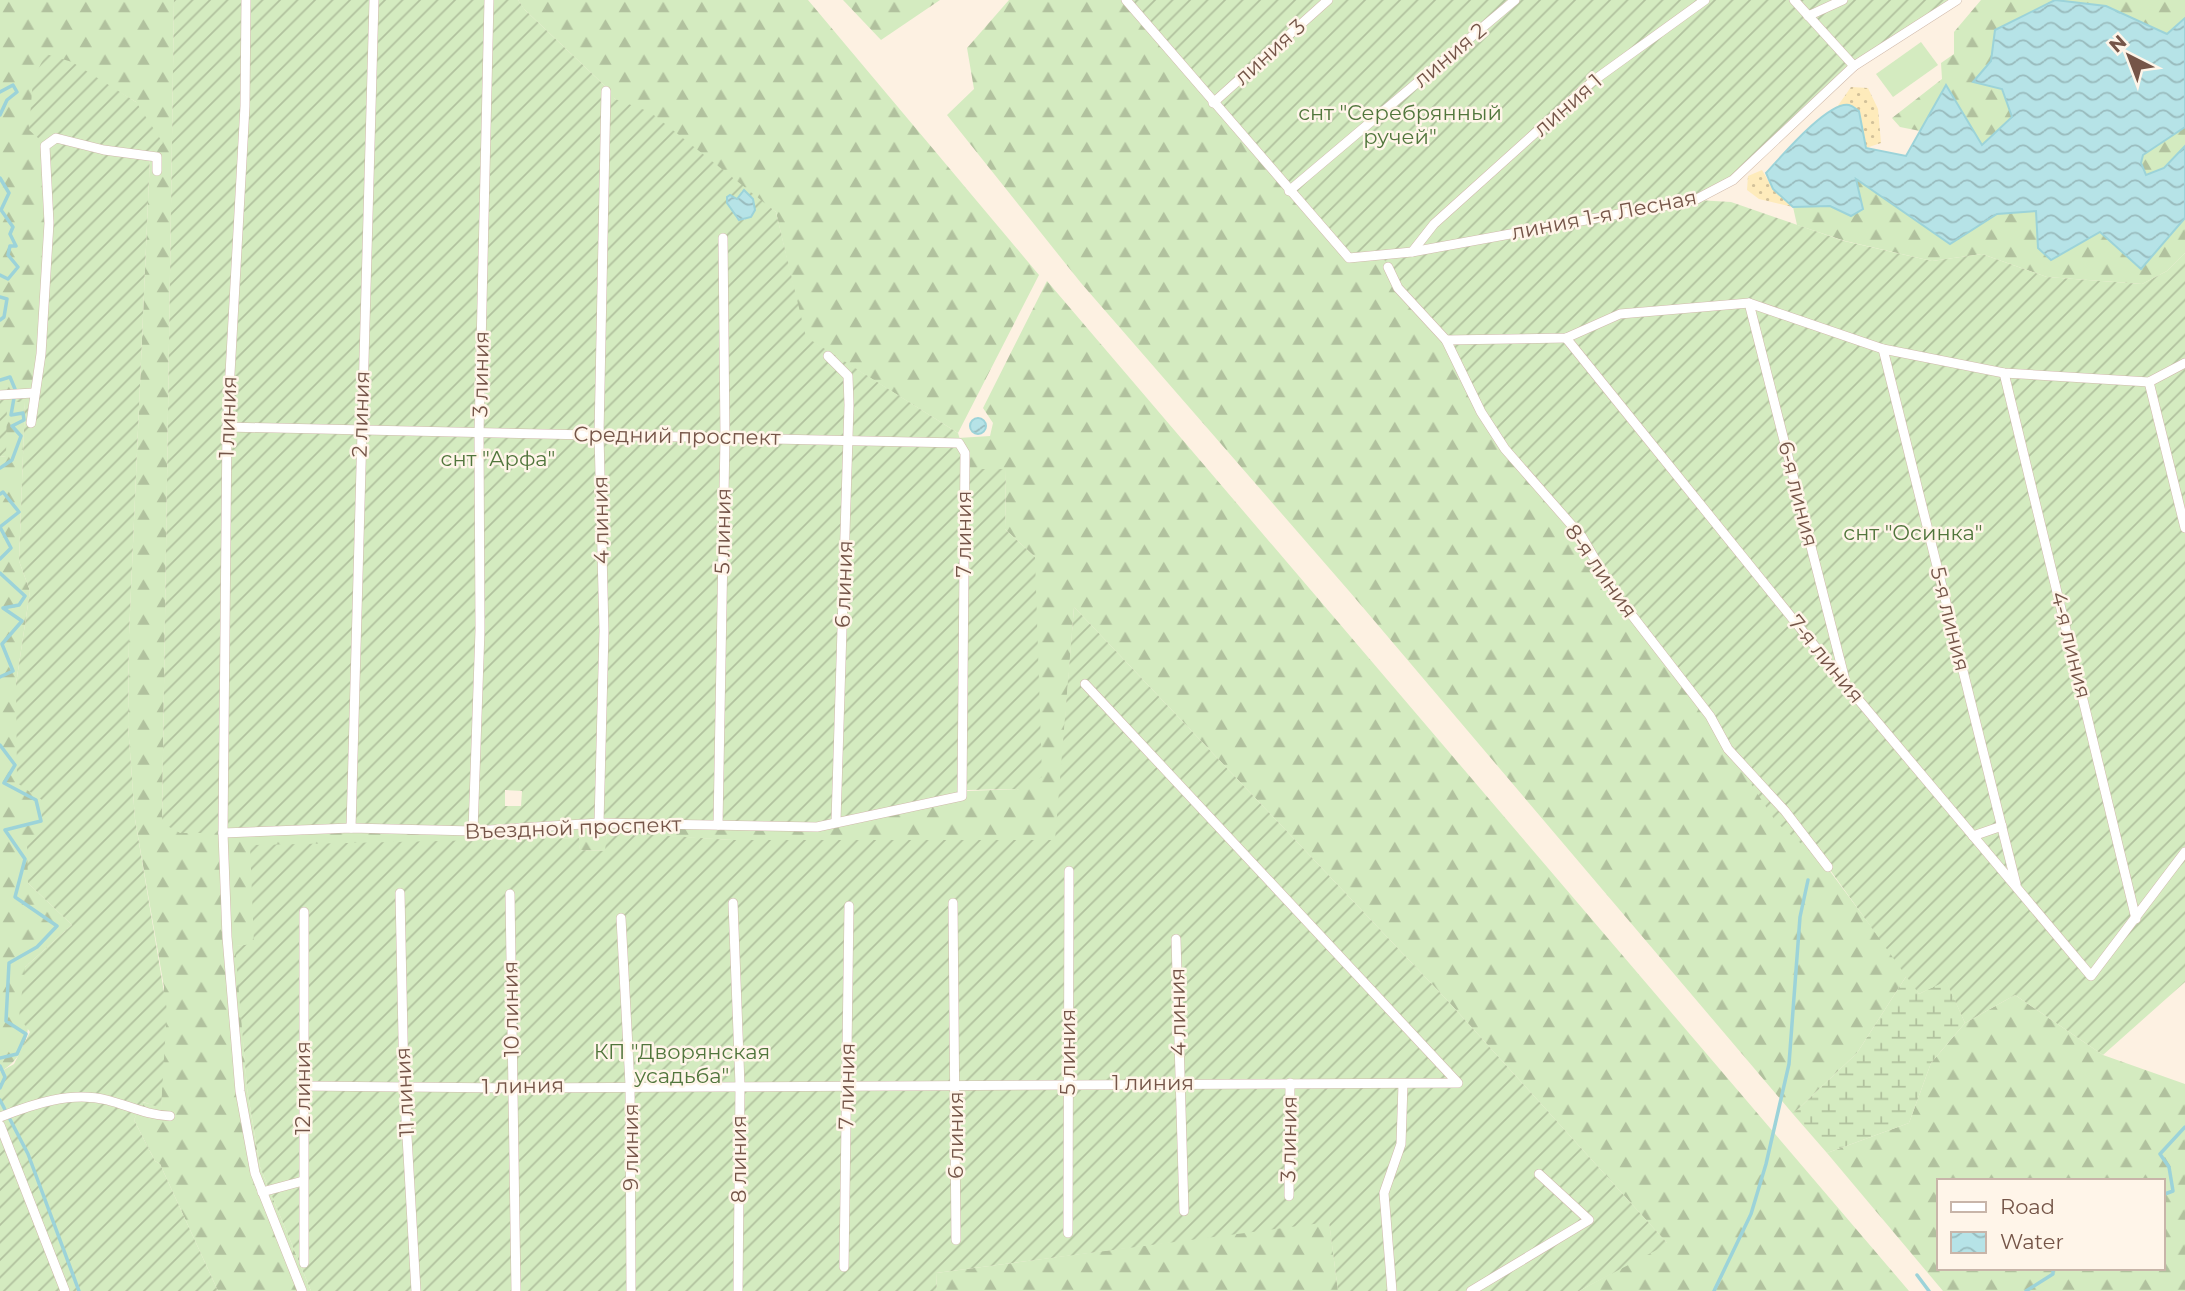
<svg xmlns="http://www.w3.org/2000/svg" width="2185" height="1291" viewBox="0 0 2185 1291" font-family="Montserrat,sans-serif">
  <style>
    .green { fill: #d4ebc0 }
    .forest { fill: url(#forest-firs); fill-rule: evenodd }
    .wetland { fill: url(#wetland-marsh) }
    .sand { fill: url(#sand-dots) }
    .garden { fill: url(#garden-furrows); fill-rule: evenodd }
    .water { fill: url(#water-waves); stroke: #9cd3d9; stroke-width: 2 }
    .lines { fill: none; stroke-linecap: round; stroke-linejoin: round }
    .stream { stroke: #9cd3d9; stroke-width: 3.5 }
    .minor-casing { stroke: #d0baac; stroke-width: 10 }
    .minor { stroke: #fff; stroke-width: 9 }
    .labels { text-anchor: middle; stroke-width: 5; stroke-linejoin: round; paint-order: stroke }
    .street-label { font-size: 21px; fill: #755548; stroke: #fff5e9 }
    .park-label { font-size: 21px; fill: #51763c; stroke: #fff5e9 }
  </style>
  <defs>
    <pattern id="forest-firs" width="22" height="20" patternUnits="userSpaceOnUse" patternTransform="scale(1.75)"><rect width="22" height="20" fill="#d4ebc0"/><path d="M5 1l3.5 6h-7zM16 11l3.5 6h-7z" fill="#b1c19e"/></pattern>
    <pattern id="wetland-marsh" width="20" height="14" patternUnits="userSpaceOnUse" patternTransform="scale(1.75)"><rect width="20" height="14" fill="#d4ebc0"/><path d="M1 5h8M5 5V1M11 12h8M15 12V8" fill="none" stroke="#b1c19e"/></pattern>
    <pattern id="sand-dots" width="8" height="8" patternUnits="userSpaceOnUse" patternTransform="scale(1.75)"><rect width="8" height="8" fill="#feebbb"/><path d="M2 2h.1M6 6h.1" fill="none" stroke="#d2c19a" stroke-width="1.8" stroke-linecap="round"/></pattern>
    <pattern id="garden-furrows" width="10" height="10" patternUnits="userSpaceOnUse" patternTransform="scale(1.75)"><rect width="10" height="10" fill="#d4ebc0"/><path d="M-1 1l2-2M0 10L10 0M9 11l2-2" fill="none" stroke="#b1c19e"/></pattern>
    <pattern id="water-waves" width="16" height="10" patternUnits="userSpaceOnUse" patternTransform="scale(1.75)"><rect width="16" height="10" fill="#b6e3e7"/><path d="M0 5q4-4 8 0t8 0" fill="none" stroke="#99bbbd"/></pattern>
  </defs>
  <rect width="100%" height="100%" fill="#fdf1e2"/>
  <path class="green" d="M1921,42L1938,65L1893,97L1876,74Z"/>
  <g class="forest">
    <path d="M0,0H174L162,823L1020,789L1035,557L1005,529L1006,469H965L964,452L958,438L990,436L993,423L983,408L1047,281L1909,1291H1579L1667,1243L1446,999L1074,607L1056,840H732L607,833L606,851L580,850L578,838L525,840L254,945L236,946L247,1088L260,1167L311,1291H218L160,1164L155,1161L134,1120L142,1102L161,1107L164,987L135,819L128,725L129,635L150,156L136,102L114,89L46,145C49,227 52,314 31,394L0,395Z"/>
    <path d="M518,0H808L1039,275L958,433L805,337L776,212L611,96L604,85L524,9Z"/>
    <path d="M843,0H940L881,40Z"/>
    <path d="M1009,0H1126L1382,255L1446,340L1582,537L1907,975L1857,1053L1793,1114L1349,591L1081,283L947,115L974,89L967,48Z"/>
    <path d="M1981,0H2055L1995,30L1991,61L2012,117L1982,146L1946,86L1920,131L1900,127L1892,118L1942,79L1941,63L1954,54V32Z"/>
    <path d="M2057,0H2185V18L2167,34L2106,6Z"/>
    <path d="M2185,127V146L2164,168L2145,175L2141,163L2143,155Z"/>
    <path d="M1855,178L1950,243L1997,214L2036,211L2038,247L2101,232L2141,269L2185,218V253L2167,271L2142,284L2047,277L1982,254L1932,261L1845,241L1797,225L1793,207L1830,206Z"/>
    <path d="M6,402H25L19,561L30,591L16,684L42,800V832L28,883L72,925L25,967C28,1005 39,1050 0,1072V457L6,456Z"/>
    <path d="M2015,995L2103,1055L2185,1084V1291H1943L1827,1153L1909,1123L1931,1063L1965,1023ZM1938,1181H2162V1268H1938Z"/>
    <path d="M1329,1221L1338,1291H937L936,1273Z"/>
  </g>
  <path class="wetland" d="M1907,975L1919,994L1946,980L1965,1023L1931,1063L1909,1123L1827,1153L1793,1114L1857,1053Z"/>
  <g class="sand">
    <path d="M1851,87L1868,88L1878,109L1881,143L1866,148L1859,111L1849,105L1837,107Z"/>
    <path d="M1762,170L1773,189L1793,207L1759,199L1747,190L1748,176Z"/>
  </g>
  <g class="garden">
    <path d="M174,0H518L525,10L604,85L615,99L650,112L776,212L806,337L958,433L964,452L965,469H1006L1005,529L1035,557L1042,777L1020,789L968,790L813,827L613,823L213,833H180L162,823ZM742,191L745,220L736,218L730,195L737,200ZM505,790L522,791L521,806H505Z"/>
    <path d="M1126,0H1958L1854,66L1733,180L1697,200L1731,202L1844,241L1932,261L1982,254L2047,277L2142,284L2167,271L2185,253V982L2103,1055L2015,995L1965,1023L1946,981L1919,994L1828,867L1776,822L1728,749L1614,592L1582,537L1505,449L1446,340L1398,288L1382,255L1349,258Z"/>
    <path d="M46,54L72,62L136,102L163,143L150,156L129,635L128,725L135,819L167,1010L161,1108L143,1102L134,1120L155,1161L160,1164L218,1291H0V1072L14,1064L30,1032L19,1017L25,967L72,925L28,883L27,845L42,831V800L17,783L16,684L30,591L19,561L25,402H7L6,456L0,457V395L31,393C52,314 49,227 46,145L29,130L33,79Z"/>
    <path d="M1074,607L1446,999L1668,1244L1579,1291H1338L1329,1222L936,1273L937,1291H311L260,1167L247,1088L235,946L254,944L250,845L579,838L580,850L605,851L607,832L732,840H1055Z"/>
  </g>
  <g class="water">
    <path d="M2055,0L2106,6L2167,34L2185,18V127L2143,155L2141,163L2146,175L2164,168L2185,146V218L2141,269L2100,232L2051,260L2038,248L2036,211L1997,214L1950,244L1856,179L1863,209L1851,216L1830,206L1793,207L1773,189L1766,173C1780,158 1828,101 1849,105C1853,106 1856,109 1859,111L1866,148L1906,156L1946,85L1982,145L2012,117L2002,89L1973,82L1991,61L1995,30Z"/>
    <path d="M744,190L753,199L755,210L751,217L739,220L727,203V197L730,195L737,199Z"/>
    <circle cx="978" cy="426" r="8"/>
  </g>
  <g class="lines">
    <g class="stream">
      <path d="M0,92L13,85L17,92L7,100L0,115"/>
      <path d="M0,178L9,193L1,210L13,227L10,234L16,246H10L8,255L18,267L8,279L0,275"/>
      <path d="M0,297L7,299L4,317L0,320"/>
      <path d="M0,380L10,377L15,389"/>
      <path d="M0,468L12,460L21,436L12,426L24,420L23,413L11,415L14,398"/>
      <path d="M0,494L3,492L19,512L0,527"/>
      <path d="M0,527L11,548L0,559"/>
      <path d="M0,573L25,596L19,605L3,608L22,621L2,644L13,671L0,677"/>
      <path d="M0,745L15,765L4,783L36,800L41,821L5,830L25,859L15,897L57,926L37,947L9,963L6,1021L26,1034L17,1054L0,1058"/>
      <path d="M0,1066L5,1077L0,1088"/>
      <path d="M0,1100L28,1154L79,1291"/>
      <path d="M2162,1195L2173,1191L2169,1167L2160,1154L2185,1127"/>
      <path d="M1917,1275L1929,1291"/>
      <path d="M1714,1291L1751,1214L1766,1164L1789,1064L1800,917L1808,880"/>
      <path d="M2026,1291L2053,1274V1268"/>
    </g>
    <defs>
      <g id="minor">
        <path d="M246,0L245,106L227,427L223,833L227,937L240,1091L255,1173L302,1291"/>
        <path d="M1126,0L1349,258L1412,252L1695,200L1733,180L1854,66L1957,0"/>
        <path d="M1794,0L1854,66"/>
        <path d="M1808,16L1843,0"/>
        <path d="M1213,103L1328,0"/>
        <path d="M1289,191L1515,0"/>
        <path d="M1412,252L1434,224L1593,81L1705,0"/>
        <path d="M1388,267L1398,288L1446,340L1481,412L1505,449L1582,537L1614,592L1710,716L1728,749L1785,811L1828,867"/>
        <path d="M1749,303L1845,680"/>
        <path d="M1566,338L1847,686L2091,976L2185,852"/>
        <path d="M1446,340L1566,338L1620,314L1749,303L1883,349L2004,373L2149,382L2185,363"/>
        <path d="M1883,349L2016,884"/>
        <path d="M828,356L848,376L849,405L836,821"/>
        <path d="M2004,373L2136,919"/>
        <path d="M2149,382L2185,528"/>
        <path d="M0,395L33,393"/>
        <path d="M31,423L41,354L49,223L45,146L56,138L104,150L157,157V171"/>
        <path d="M599,823L604,631L599,435L606,91"/>
        <path d="M718,825L725,438L723,238"/>
        <path d="M351,828L374,0"/>
        <path d="M473,831L480,630L479,434L489,0"/>
        <path d="M223,833L351,828L473,831L599,823L817,827L962,796L965,453L959,443L227,427"/>
        <path d="M1973,836L2002,826"/>
        <path d="M400,893L404,1085L416,1291"/>
        <path d="M510,894L516,1291"/>
        <path d="M733,903L740,1085L738,1291"/>
        <path d="M953,903L956,1240"/>
        <path d="M621,918L630,1085L631,1291"/>
        <path d="M1176,939L1184,1211"/>
        <path d="M302,1086L512,1088L1458,1083L1085,684"/>
        <path d="M0,1117C33,1104 71,1091 107,1100C130,1106 146,1115 170,1116"/>
        <path d="M0,1125L65,1291"/>
        <path d="M262,1192L303,1181"/>
        <path d="M1289,1196L1290,1083"/>
        <path d="M1068,1233L1069,871"/>
        <path d="M304,1263V912"/>
        <path d="M844,1267L849,906"/>
        <path d="M1392,1291L1384,1193L1401,1144L1403,1084"/>
        <path d="M1471,1291L1589,1220L1539,1174"/>
      </g>
    </defs>
    <use href="#minor" class="minor-casing"/>
    <use href="#minor" class="minor"/>
  </g>
  <g class="labels">
    <g class="street-label">
      <text transform="translate(1270 52) rotate(-42)" y="7">линия 3</text>
      <text transform="translate(1450 55) rotate(-40)" y="7">линия 2</text>
      <text transform="translate(1568 105) rotate(-41)" y="7">линия 1</text>
      <text transform="translate(1604 215) rotate(-11)" y="7">линия 1-я Лесная</text>
      <text transform="translate(481 374) rotate(-89)" y="7">3 линия</text>
      <text transform="translate(361 414) rotate(-88)" y="7">2 линия</text>
      <text transform="translate(228 417) rotate(-88)" y="7">1 линия</text>
      <text transform="translate(677 436) rotate(1)" y="7">Средний проспект</text>
      <text transform="translate(1798 494) rotate(76)" y="7">6-я линия</text>
      <text transform="translate(601 520) rotate(-91)" y="7">4 линия</text>
      <text transform="translate(723 531) rotate(-89)" y="7">5 линия</text>
      <text transform="translate(964 534) rotate(-90)" y="7">7 линия</text>
      <text transform="translate(1601 571) rotate(55)" y="7">8-я линия</text>
      <text transform="translate(844 584) rotate(-88)" y="7">6 линия</text>
      <text transform="translate(1950 619) rotate(76)" y="7">5-я линия</text>
      <text transform="translate(2071 645) rotate(76)" y="7">4-я линия</text>
      <text transform="translate(1826 659) rotate(51)" y="7">7-я линия</text>
      <text transform="translate(573 828) rotate(-2)" y="7">Въездной проспект</text>
      <text transform="translate(511 1009) rotate(-91)" y="7">10 линия</text>
      <text transform="translate(1178 1012) rotate(-91)" y="7">4 линия</text>
      <text transform="translate(1068 1052) rotate(-90)" y="7">5 линия</text>
      <text x="1153" y="1090">1 линия</text>
      <text transform="translate(523 1086) rotate(-1)" y="7">1 линия</text>
      <text transform="translate(847 1086) rotate(-89)" y="7">7 линия</text>
      <text transform="translate(303 1088) rotate(-90)" y="7">12 линия</text>
      <text transform="translate(405 1092) rotate(-93)" y="7">11 линия</text>
      <text transform="translate(956 1135) rotate(-90)" y="7">6 линия</text>
      <text transform="translate(1289 1139) rotate(-89)" y="7">3 линия</text>
      <text transform="translate(631 1147) rotate(-90)" y="7">9 линия</text>
      <text transform="translate(739 1159) rotate(-90)" y="7">8 линия</text>
    </g>
    <g class="park-label">
      <text x="1400" y="120">снт "Серебрянный<tspan x="1400" dy="24">ручей"</tspan></text>
      <text x="498" y="466">снт "Арфа"</text>
      <text x="1913" y="540">снт "Осинка"</text>
      <text x="682" y="1059">КП "Дворянская<tspan x="682" dy="24">усадьба"</tspan></text>
    </g>
  </g>
  <rect x="1937" y="1179" width="228" height="91" fill="#fff5e9" stroke="#c8b5a9" stroke-width="2"/>
  <rect x="1951" y="1202" width="35" height="10" fill="#ffffff" stroke="#c8b5a9" stroke-width="2"/>
  <text x="2000" y="1214" font-size="21" fill="#755548">Road</text>
  <rect x="1951" y="1232" width="35" height="21" fill="url(#water-waves)" stroke="#c8b5a9" stroke-width="2"/>
  <text x="2000" y="1249" font-size="21" fill="#755548">Water</text>
  <g transform="translate(2129 56) rotate(318)" stroke="#fff5e9" stroke-width="5" paint-order="stroke">
  <path d="M0-5L12 26L0 18L-12 26Z" fill="#755548"/>
  <text y="-10" font-size="19" font-weight="bold" text-anchor="middle" fill="#755548">N</text>
  </g>
</svg>
